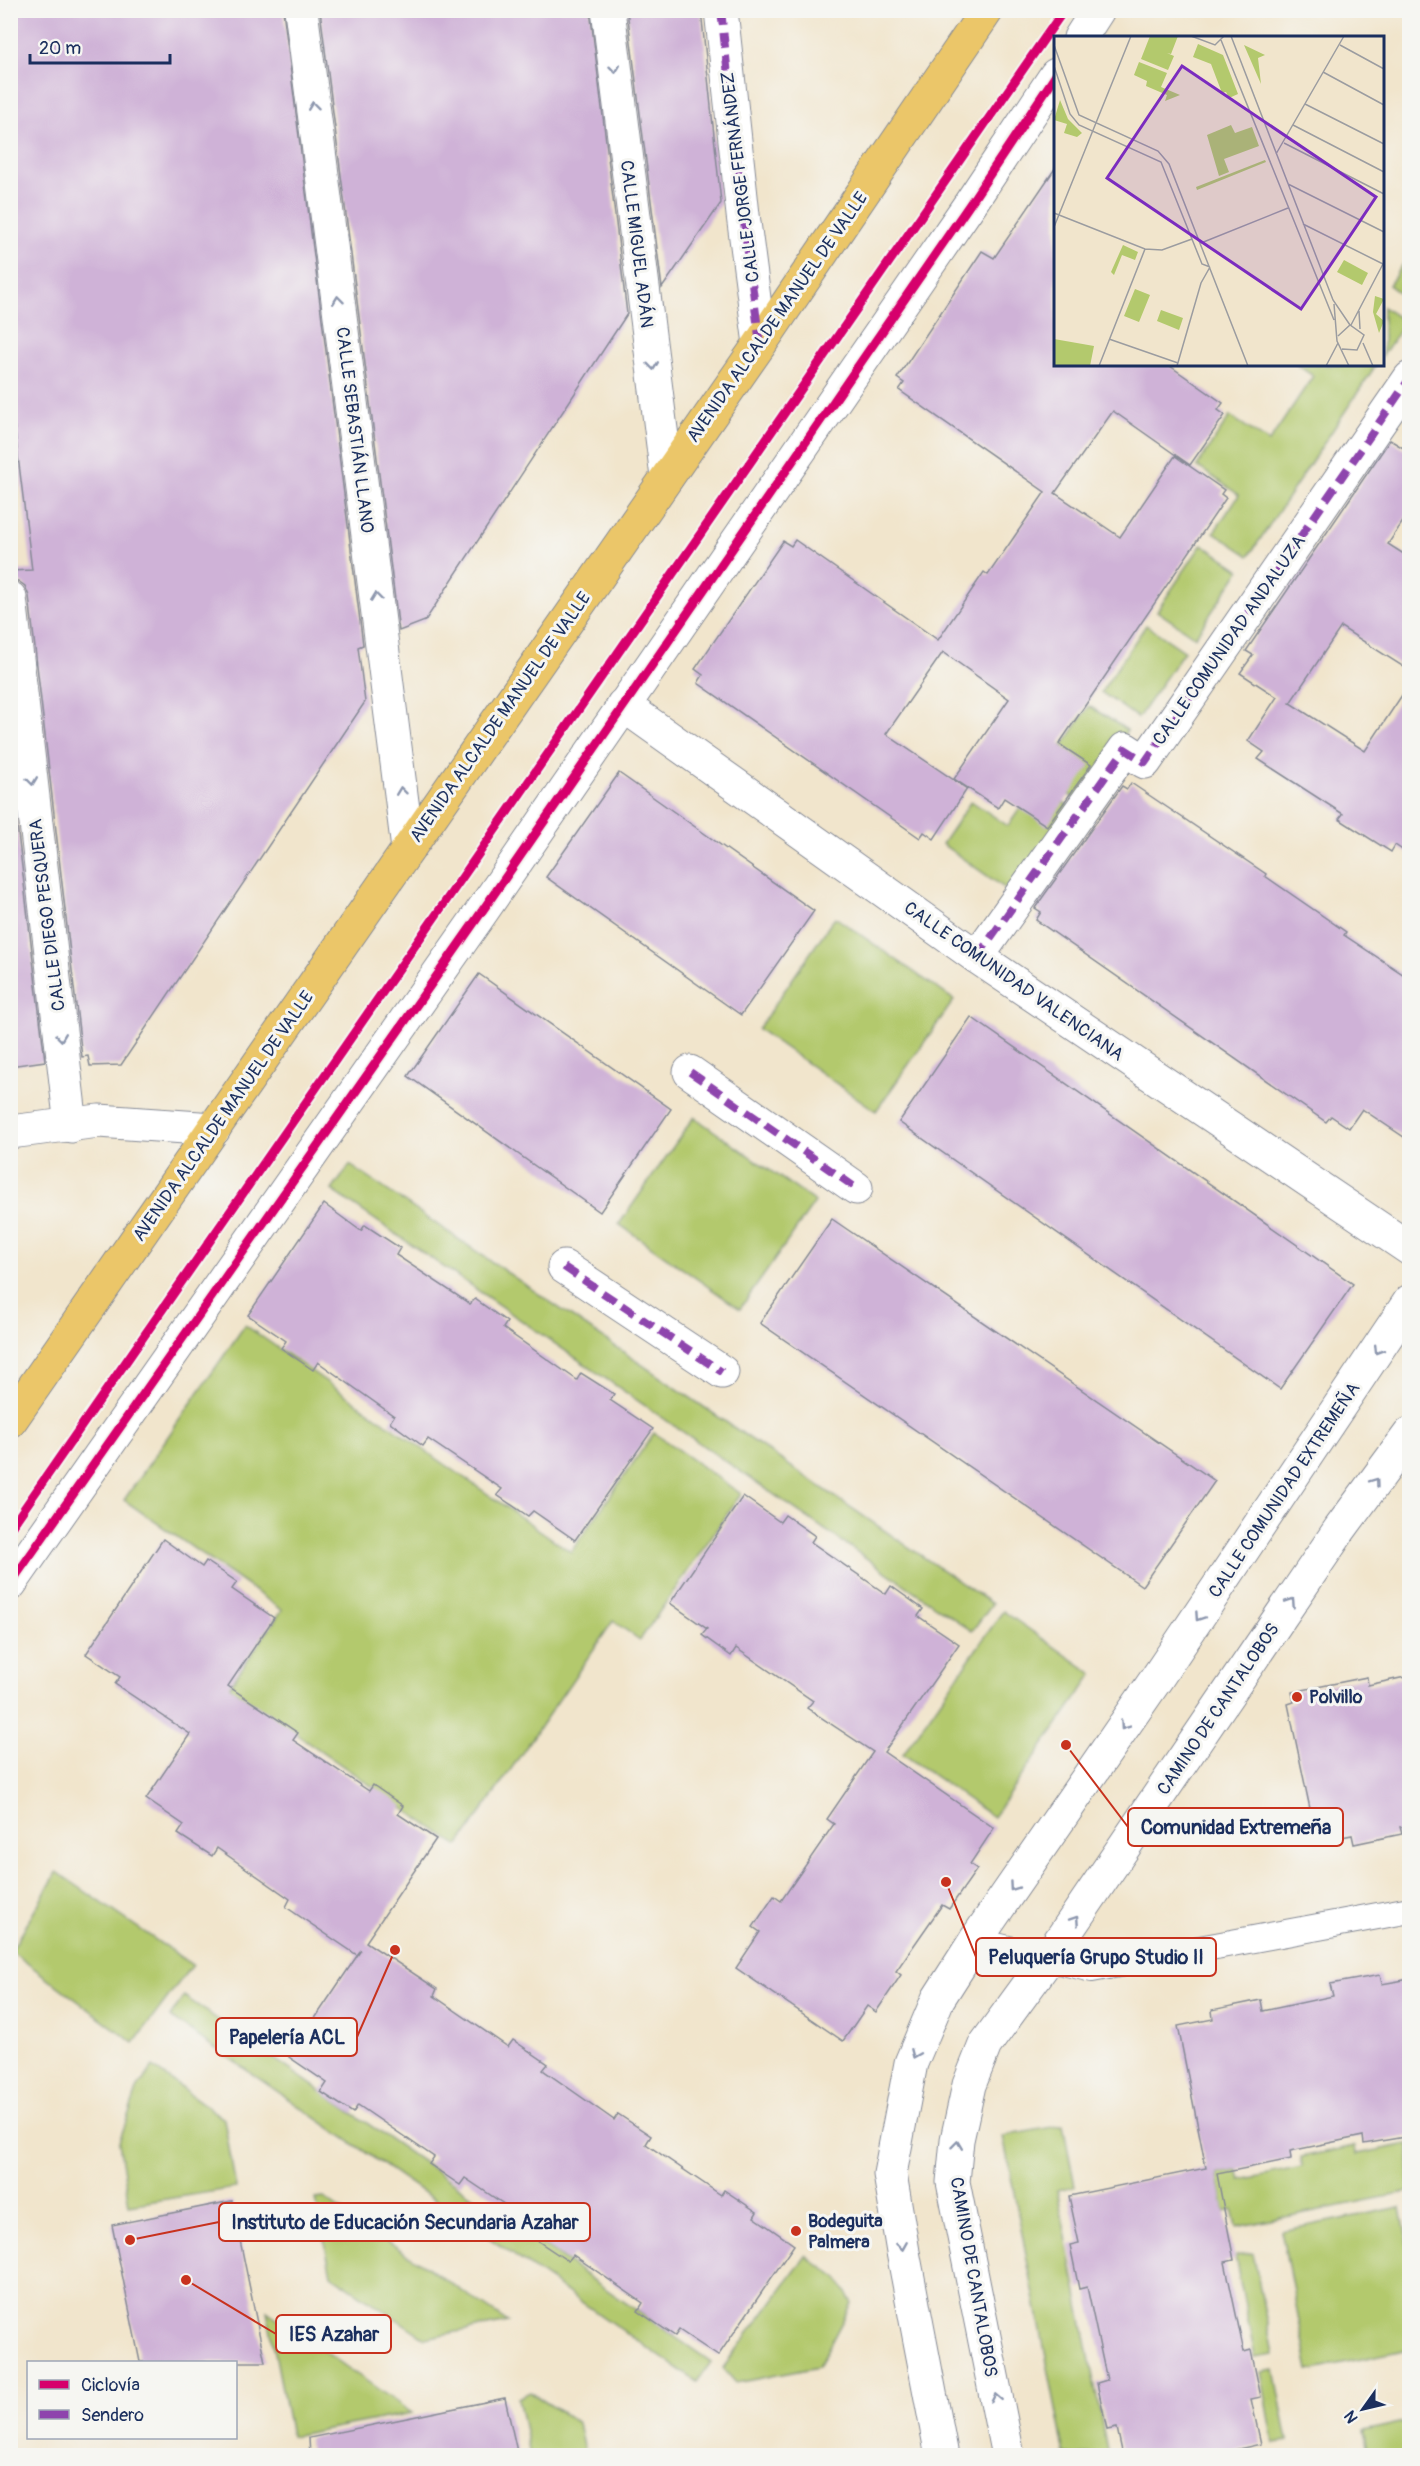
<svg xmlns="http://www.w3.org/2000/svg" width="1420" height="2466" viewBox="0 0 1420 2466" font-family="Pangolin,sans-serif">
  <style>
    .green { fill: #b3c96d; stroke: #677c66; stroke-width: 1.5 }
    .building { fill: #cfb2d7 }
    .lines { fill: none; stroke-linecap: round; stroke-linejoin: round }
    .service-casing { stroke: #868a95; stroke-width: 28 }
    .pedestrian-casing { stroke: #868a95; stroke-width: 35 }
    .minor-casing { stroke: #868a95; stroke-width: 35 }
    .primary-casing { stroke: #868a95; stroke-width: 35 }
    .service { stroke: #fff; stroke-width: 26 }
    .pedestrian { stroke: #fff; stroke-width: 33 }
    .minor { stroke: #fff; stroke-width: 33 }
    .primary { stroke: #ebc669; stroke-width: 33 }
    .quiet { stroke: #8e44ad; stroke-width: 8; stroke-dasharray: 15 8; stroke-linecap: butt }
    .cycleway-casing { stroke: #f6f6f2; stroke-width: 13 }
    .cycleway { stroke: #d6006c; stroke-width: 9 }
    .oneway { stroke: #8d97ae }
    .poi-dot { fill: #c8321e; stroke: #f6f6f2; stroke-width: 2 }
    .labels { text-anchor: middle; stroke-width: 6; stroke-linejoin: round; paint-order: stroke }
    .street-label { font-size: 18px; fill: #1b2f5e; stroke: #f6f6f2 }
    .poi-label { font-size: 18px; font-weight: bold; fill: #1b2f5e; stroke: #f6f6f2; text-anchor: start }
    .inset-road { fill: none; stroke: #9b9ca0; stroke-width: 1.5 }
    .view { fill: #7b2cbf; fill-opacity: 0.15; stroke: #7b2cbf; stroke-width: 3 }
    .inset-edge { fill: none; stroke: #1b2f5e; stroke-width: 3 }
    .leader { fill: none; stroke: #c8321e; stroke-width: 2 }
    .callout-dot { fill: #c8321e; stroke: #f6f6f2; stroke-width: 2 }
    .callout { fill: #f6f6f2; stroke: #c8321e; stroke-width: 2 }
    .callout-label { font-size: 20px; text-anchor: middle; font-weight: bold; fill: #1b2f5e }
  </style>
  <rect width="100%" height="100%" fill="#f6f6f2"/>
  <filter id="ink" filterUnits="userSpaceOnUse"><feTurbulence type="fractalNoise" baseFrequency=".0167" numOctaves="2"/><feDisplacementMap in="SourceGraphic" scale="12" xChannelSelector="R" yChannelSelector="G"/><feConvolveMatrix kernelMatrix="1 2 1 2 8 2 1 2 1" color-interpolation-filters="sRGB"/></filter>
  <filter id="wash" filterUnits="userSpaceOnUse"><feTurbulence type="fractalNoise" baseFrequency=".008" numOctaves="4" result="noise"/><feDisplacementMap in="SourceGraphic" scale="24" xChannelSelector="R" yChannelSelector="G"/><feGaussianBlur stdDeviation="1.35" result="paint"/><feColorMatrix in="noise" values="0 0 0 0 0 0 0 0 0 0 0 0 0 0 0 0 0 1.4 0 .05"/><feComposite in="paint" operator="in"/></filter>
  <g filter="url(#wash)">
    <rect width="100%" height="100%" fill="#f1e5cc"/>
    <g class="green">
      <path d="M1409,256V300L1389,285Z"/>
      <path d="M1383,307L1405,322L1383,355Z"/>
      <path d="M1297,365H1376L1249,556L1214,532L1239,495L1197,466L1230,416L1269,442L1313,376Z"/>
      <path d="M1202,544L1240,570L1195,637L1157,611Z"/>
      <path d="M1146,625L1184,651L1138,718L1101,692Z"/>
      <path d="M1089,706L1127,730L1080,802L1042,777Z"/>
      <path d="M1037,784L1075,810L1016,896L942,844L971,801L1008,826Z"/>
      <path d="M835,917L954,1000L876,1111L758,1029Z"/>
      <path d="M694,1117L815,1202L740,1309L619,1224Z"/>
      <path d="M350,1165L992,1604L972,1631L332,1190Z"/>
      <path d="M245,1325L571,1552L654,1433L741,1494L640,1640L613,1621L458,1846L229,1687L282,1610L124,1500Z"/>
      <path d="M1003,1611L1093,1674L993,1817L903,1754Z"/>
      <path d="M57,1872L192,1965L134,2043L11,1951Z"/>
      <path d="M184,1996L711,2362L697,2382L170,2017Z"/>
      <path d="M153,2067L224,2119L236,2188L129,2205L119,2142L138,2087Z"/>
      <path d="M1063,2125L1075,2186L1057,2190L1108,2455H1065L1003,2136Z"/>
      <path d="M1409,2144V2192L1236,2227L1232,2209L1224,2211L1217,2174L1237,2170L1240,2180L1302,2167L1301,2157L1355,2146L1356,2154Z"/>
      <path d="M324,2198L508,2322L425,2338L331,2275L316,2199Z"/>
      <path d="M1401,2207L1409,2250V2349L1309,2370L1281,2231Z"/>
      <path d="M1253,2253L1273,2354L1255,2357L1235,2256Z"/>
      <path d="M806,2256L838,2279L852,2303L818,2367L736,2383L723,2368Z"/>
      <path d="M267,2311L412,2413L291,2436Z"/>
      <path d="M1274,2370L1288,2441L1274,2443L1261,2372Z"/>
      <path d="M530,2392L578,2423L584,2451L562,2455H530L518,2398Z"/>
      <path d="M1409,2421V2455H1369L1364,2431Z"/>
    </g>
    <g id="blocks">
      <g class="building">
        <path d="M10,10H283L363,645L358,647L365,702L121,1065L90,1066L88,1056L82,1057L29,596L25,586L18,581L10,580V571L32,570L10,391Z"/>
        <path d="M320,10H590L627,314L425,621L399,631Z"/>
        <path d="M627,10H701L721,203L662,288Z"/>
        <path d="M1056,167V364H1167L1223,403L1218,410L1225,415L1190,465L1113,411L1055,493L1120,537L1175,456L1224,490L1221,494L1226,498L1059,744L1091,765L1047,826L1004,798L998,808L954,779L1009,699L943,652L886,734L967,789L934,839L924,832L920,838L698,683L703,675L695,669L783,541L791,546L795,540L938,640L984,572L988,575L1045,492L899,390L904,383L897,378L982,251L994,258Z"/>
        <path d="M1390,440L1410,452V511L1388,544L1410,558V671L1341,627L1290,703L1365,751L1410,683V855L1395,845L1391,852L1339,819L1343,814L1258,759L1264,752L1248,741L1277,697L1240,673L1253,655L1246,651Z"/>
        <path d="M10,766L45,1061L10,1066Z"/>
        <path d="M619,773L814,911L741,1015L546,877Z"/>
        <path d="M1131,783L1266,874L1265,876L1346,932L1344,935L1410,979V1141L1362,1109L1349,1128L1331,1116L1326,1122L1036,920L1041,912L1035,908L1122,786L1127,789Z"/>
        <path d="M479,974L671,1109L600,1212L408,1076Z"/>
        <path d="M971,1017L1353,1284L1280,1389L899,1122Z"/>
        <path d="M324,1204L361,1231L365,1225L400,1248L396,1255L470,1304L475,1299L507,1322L503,1328L577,1380L581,1373L614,1394L610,1400L653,1429L575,1540L533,1511L528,1516L497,1495L502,1489L428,1439L423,1446L390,1422L394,1416L318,1362L313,1370L281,1348L286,1341L248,1315Z"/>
        <path d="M832,1219L1215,1481L1142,1586L760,1323Z"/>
        <path d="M743,1496L780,1522L785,1515L815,1536L811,1542L886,1594L891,1586L923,1609L918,1616L959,1644L884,1752L994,1828L970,1864L977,1869L949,1909L942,1905L896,1971L901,1975L876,2012L867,2006L843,2041L736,1968L760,1932L753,1927L774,1896L781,1901L834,1824L827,1819L873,1752L807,1708L813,1701L736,1648L731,1656L702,1635L707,1629L670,1603Z"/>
        <path d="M163,1539L202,1567L206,1561L237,1582L232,1589L274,1618L228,1686L298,1733L293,1740L369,1791L373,1785L403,1806L398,1814L436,1839L366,1942L437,1989L434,1996L508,2047L513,2040L548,2064L543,2070L614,2120L618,2114L651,2136L646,2144L721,2195L724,2190L757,2212L754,2217L794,2245L718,2356L679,2330L675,2336L638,2311L643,2303L573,2255L568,2261L535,2239L541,2229L465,2178L460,2185L429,2164L434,2157L358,2105L353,2113L321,2092L327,2083L289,2057L361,1950L357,1955L286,1907L290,1899L217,1848L212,1856L178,1834L184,1825L146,1799L190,1734L115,1684L120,1677L86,1654Z"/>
        <path d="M1410,1676V1826L1400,1827L1402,1834L1354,1844L1352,1835L1317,1842L1288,1704L1294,1702L1292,1692L1367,1677L1368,1685Z"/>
        <path d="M1380,1975L1382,1984L1410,1979V2136L1364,2144L1363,2136L1290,2151L1291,2159L1217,2174L1234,2260L1225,2262L1244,2352L1251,2350L1261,2397L1251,2399L1261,2444L1207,2456H1123L1117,2428L1107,2430L1097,2383L1107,2380L1087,2287L1079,2289L1070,2245L1079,2243L1069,2196L1206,2168L1178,2026L1213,2019L1212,2010L1261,2000L1263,2011L1333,1996L1330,1984Z"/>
        <path d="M232,2201L265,2362H140L112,2225Z"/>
        <path d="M505,2398L518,2456H310L309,2438Z"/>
      </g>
    </g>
  </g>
  <g filter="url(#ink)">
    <use href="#blocks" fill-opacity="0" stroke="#868a95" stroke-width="1.5"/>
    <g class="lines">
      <defs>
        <path id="service" d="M975,1941L1092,1969L1410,1910"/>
        <g id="pedestrian">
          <path d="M721,10L743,215L760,344"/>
          <path d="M977,957L1125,749L1145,762L1410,378"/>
          <path d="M690,1072L856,1188"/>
          <path d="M564,1267L722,1372"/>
        </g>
        <g id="minor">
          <path d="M301,10L408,849"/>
          <path d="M608,10L667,477"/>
          <path d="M1080,38L1098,10"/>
          <path d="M10,598L71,1126"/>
          <path d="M623,705L977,957L1410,1249"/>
          <path d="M10,1132L99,1121L214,1129"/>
          <path d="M10,1584L476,920L970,204L1056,75"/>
          <path d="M942,2456L903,2252L890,2174L911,2063L938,1999L975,1941L1157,1678L1410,1301"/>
          <path d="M1008,2456L953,2182L957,2140L969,2085L985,2045L1047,1960L1340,1529L1410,1434"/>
        </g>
        <path id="primary" d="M10,1421L760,344L987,10"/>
      </defs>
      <use href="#service" class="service-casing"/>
      <use href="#pedestrian" class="pedestrian-casing"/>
      <use href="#minor" class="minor-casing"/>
      <use href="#primary" class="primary-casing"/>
      <use href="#service" class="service"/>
      <use href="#pedestrian" class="pedestrian"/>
      <use href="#minor" class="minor"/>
      <use href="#primary" class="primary"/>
      <g class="quiet">
        <path d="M721,10L743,215L760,344"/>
        <path d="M977,957L1125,749L1145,762L1410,378"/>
        <path d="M690,1072L856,1188"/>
        <path d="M564,1267L722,1372"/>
      </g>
      <defs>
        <g id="cycleway">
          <path d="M10,1529L1064,10"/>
          <path d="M10,1584L476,920L970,204L1056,75"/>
        </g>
      </defs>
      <use href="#cycleway" class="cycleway-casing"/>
      <use href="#cycleway" class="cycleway"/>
    </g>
    <defs><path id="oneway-chevron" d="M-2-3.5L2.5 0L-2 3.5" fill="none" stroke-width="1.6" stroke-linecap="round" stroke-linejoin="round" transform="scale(1.5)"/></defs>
    <g class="oneway">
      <use href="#oneway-chevron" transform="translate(615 69) rotate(83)"/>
      <use href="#oneway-chevron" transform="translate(313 106) rotate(-97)"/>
      <use href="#oneway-chevron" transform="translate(338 300) rotate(-97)"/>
      <use href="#oneway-chevron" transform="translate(653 366) rotate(83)"/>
      <use href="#oneway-chevron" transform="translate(376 597) rotate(-97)"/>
      <use href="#oneway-chevron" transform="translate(32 781) rotate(83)"/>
      <use href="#oneway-chevron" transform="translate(401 791) rotate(-97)"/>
      <use href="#oneway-chevron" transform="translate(61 1037) rotate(83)"/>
      <use href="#oneway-chevron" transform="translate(1378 1350) rotate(122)"/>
      <use href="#oneway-chevron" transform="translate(1375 1482) rotate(-54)"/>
      <use href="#oneway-chevron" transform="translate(1291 1602) rotate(-56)"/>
      <use href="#oneway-chevron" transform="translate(1199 1617) rotate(124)"/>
      <use href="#oneway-chevron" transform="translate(1124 1726) rotate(125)"/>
      <use href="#oneway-chevron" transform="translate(1013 1887) rotate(125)"/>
      <use href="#oneway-chevron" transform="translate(1075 1920) rotate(-56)"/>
      <use href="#oneway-chevron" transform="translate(915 2054) rotate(113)"/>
      <use href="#oneway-chevron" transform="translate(957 2145) rotate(-83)"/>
      <use href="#oneway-chevron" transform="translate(902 2246) rotate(81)"/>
      <use href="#oneway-chevron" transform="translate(996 2398) rotate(-101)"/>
    </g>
  </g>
  <g class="poi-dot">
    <circle cx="1297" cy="1697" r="6"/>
    <circle cx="796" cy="2231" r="6"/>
  </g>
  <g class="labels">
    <g class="street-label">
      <text transform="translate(740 177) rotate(-97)" y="6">CALLE JORGE FERNÁNDEZ</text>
      <text transform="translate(637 244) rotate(83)" y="6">CALLE MIGUEL ADÁN</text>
      <text transform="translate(777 317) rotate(-55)" y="6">AVENIDA ALCALDE MANUEL DE VALLE</text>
      <text transform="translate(355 430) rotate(83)" y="6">CALLE SEBASTIÁN LLANO</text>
      <text transform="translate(1229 640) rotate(-55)" y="6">CALLE COMUNIDAD ANDALUZA</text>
      <text transform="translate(500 717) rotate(-55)" y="6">AVENIDA ALCALDE MANUEL DE VALLE</text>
      <text transform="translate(47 915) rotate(-97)" y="6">CALLE DIEGO PESQUERA</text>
      <text transform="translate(1014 981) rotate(35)" y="6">CALLE COMUNIDAD VALENCIANA</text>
      <text transform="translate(223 1116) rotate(-55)" y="6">AVENIDA ALCALDE MANUEL DE VALLE</text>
      <text transform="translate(1284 1490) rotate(-56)" y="6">CALLE COMUNIDAD EXTREMEÑA</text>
      <text transform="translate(1218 1709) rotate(-56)" y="6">CAMINO DE CANTALOBOS</text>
      <text transform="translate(974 2277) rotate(80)" y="6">CAMINO DE CANTALOBOS</text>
    </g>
    <g class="poi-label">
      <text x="1309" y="1703">Polvillo</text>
      <text x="808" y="2227">Bodeguita<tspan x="808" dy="21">Palmera</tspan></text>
    </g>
  </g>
  <g transform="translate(1054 36)">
    <rect width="330" height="330" fill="#f1e5cc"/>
    <path d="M96,0H124L117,18L113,17L120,20L114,34L87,23ZM144,8L169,19L184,58L175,62L172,56L168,57L157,28L139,21ZM190,9L211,19L204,22L207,48ZM85,26L113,37L107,51L126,59L111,65L113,59L92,50L93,45L80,39ZM6,64L14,83L28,97L23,101L10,97L13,88L0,84ZM177,89L181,97L198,91L205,110L170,123L175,136L165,140L153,99ZM211,124L212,126L143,154L142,151ZM69,209L84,216L81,224L68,219L60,239L57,236ZM290,224L314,237L308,249L283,236ZM81,253L96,259L85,286L70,280ZM321,260L330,263L322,278L330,285L325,297L319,276ZM107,274L129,282L125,294L103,285ZM0,303L40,310L36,330H0Z" fill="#b3c96d"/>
    <path class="inset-road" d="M137,0L161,9L170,0M177,0L279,264L296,289M167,4L280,284M0,9L25,79L104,115L115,128L194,330M286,9L330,33M0,30L16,78L25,89L107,126L148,228L156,231M269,36L330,69M251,68L330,108M239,89L330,136M230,107L330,158M222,118L290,0M234,148L330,196M0,177L91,213L108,214L138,203M249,188L329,228M0,191L77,0M147,207L234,172M280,268L283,305L295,330M305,275L306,293M297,289L330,226M284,300L296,289L310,299L303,314L288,313M55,303L124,327M309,307L319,330M45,330L91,213M123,330L147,247L156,231M272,330L284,307"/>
    <path class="view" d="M128,30L322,161L247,273L53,142Z"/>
    <rect width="330" height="330" class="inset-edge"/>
  </g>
  <path class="leader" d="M1066 1745L1128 1827M946 1882L976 1957M395 1950L357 2037M130 2240L219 2222M186 2280L276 2334"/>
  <g class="callout-dot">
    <circle cx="1066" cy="1745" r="6"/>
    <circle cx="946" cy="1882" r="6"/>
    <circle cx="395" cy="1950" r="6"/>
    <circle cx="130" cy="2240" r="6"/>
    <circle cx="186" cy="2280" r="6"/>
  </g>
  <g class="callout">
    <rect x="1128" y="1808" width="215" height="38" rx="6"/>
    <rect x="976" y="1938" width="240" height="38" rx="6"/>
    <rect x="216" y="2018" width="141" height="38" rx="6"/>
    <rect x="219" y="2203" width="371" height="38" rx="6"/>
    <rect x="276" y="2315" width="115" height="38" rx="6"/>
  </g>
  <g class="callout-label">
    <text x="1236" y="1834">Comunidad Extremeña</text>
    <text x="1096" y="1964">Peluquería Grupo Studio II</text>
    <text x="287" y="2044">Papelería ACL</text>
    <text x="405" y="2229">Instituto de Educación Secundaria Azahar</text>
    <text x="334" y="2341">IES Azahar</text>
  </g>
  <rect width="1420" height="2466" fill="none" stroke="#f6f6f2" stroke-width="36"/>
  <rect x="27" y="2361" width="210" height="78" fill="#f6f6f2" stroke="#9ea6b7" stroke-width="1.5"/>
  <rect x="39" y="2380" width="30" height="9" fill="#d6006c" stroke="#9ea6b7" stroke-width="1.5"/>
  <text x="81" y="2391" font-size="18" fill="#1b2f5e">Ciclovía</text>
  <rect x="39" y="2410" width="30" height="9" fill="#8e44ad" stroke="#9ea6b7" stroke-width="1.5"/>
  <text x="81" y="2421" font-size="18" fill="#1b2f5e">Sendero</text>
  <g transform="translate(1363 2409) rotate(236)" stroke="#f6f6f2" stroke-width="4.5" paint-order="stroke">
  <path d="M0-4.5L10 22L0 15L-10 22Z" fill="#1b2f5e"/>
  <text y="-9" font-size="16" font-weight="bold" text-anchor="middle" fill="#1b2f5e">N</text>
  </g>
  <path d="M30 54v9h140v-9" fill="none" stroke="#1b2f5e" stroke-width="3"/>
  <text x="39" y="54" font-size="18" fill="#1b2f5e" stroke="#f6f6f2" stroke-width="4.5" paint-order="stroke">20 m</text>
</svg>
